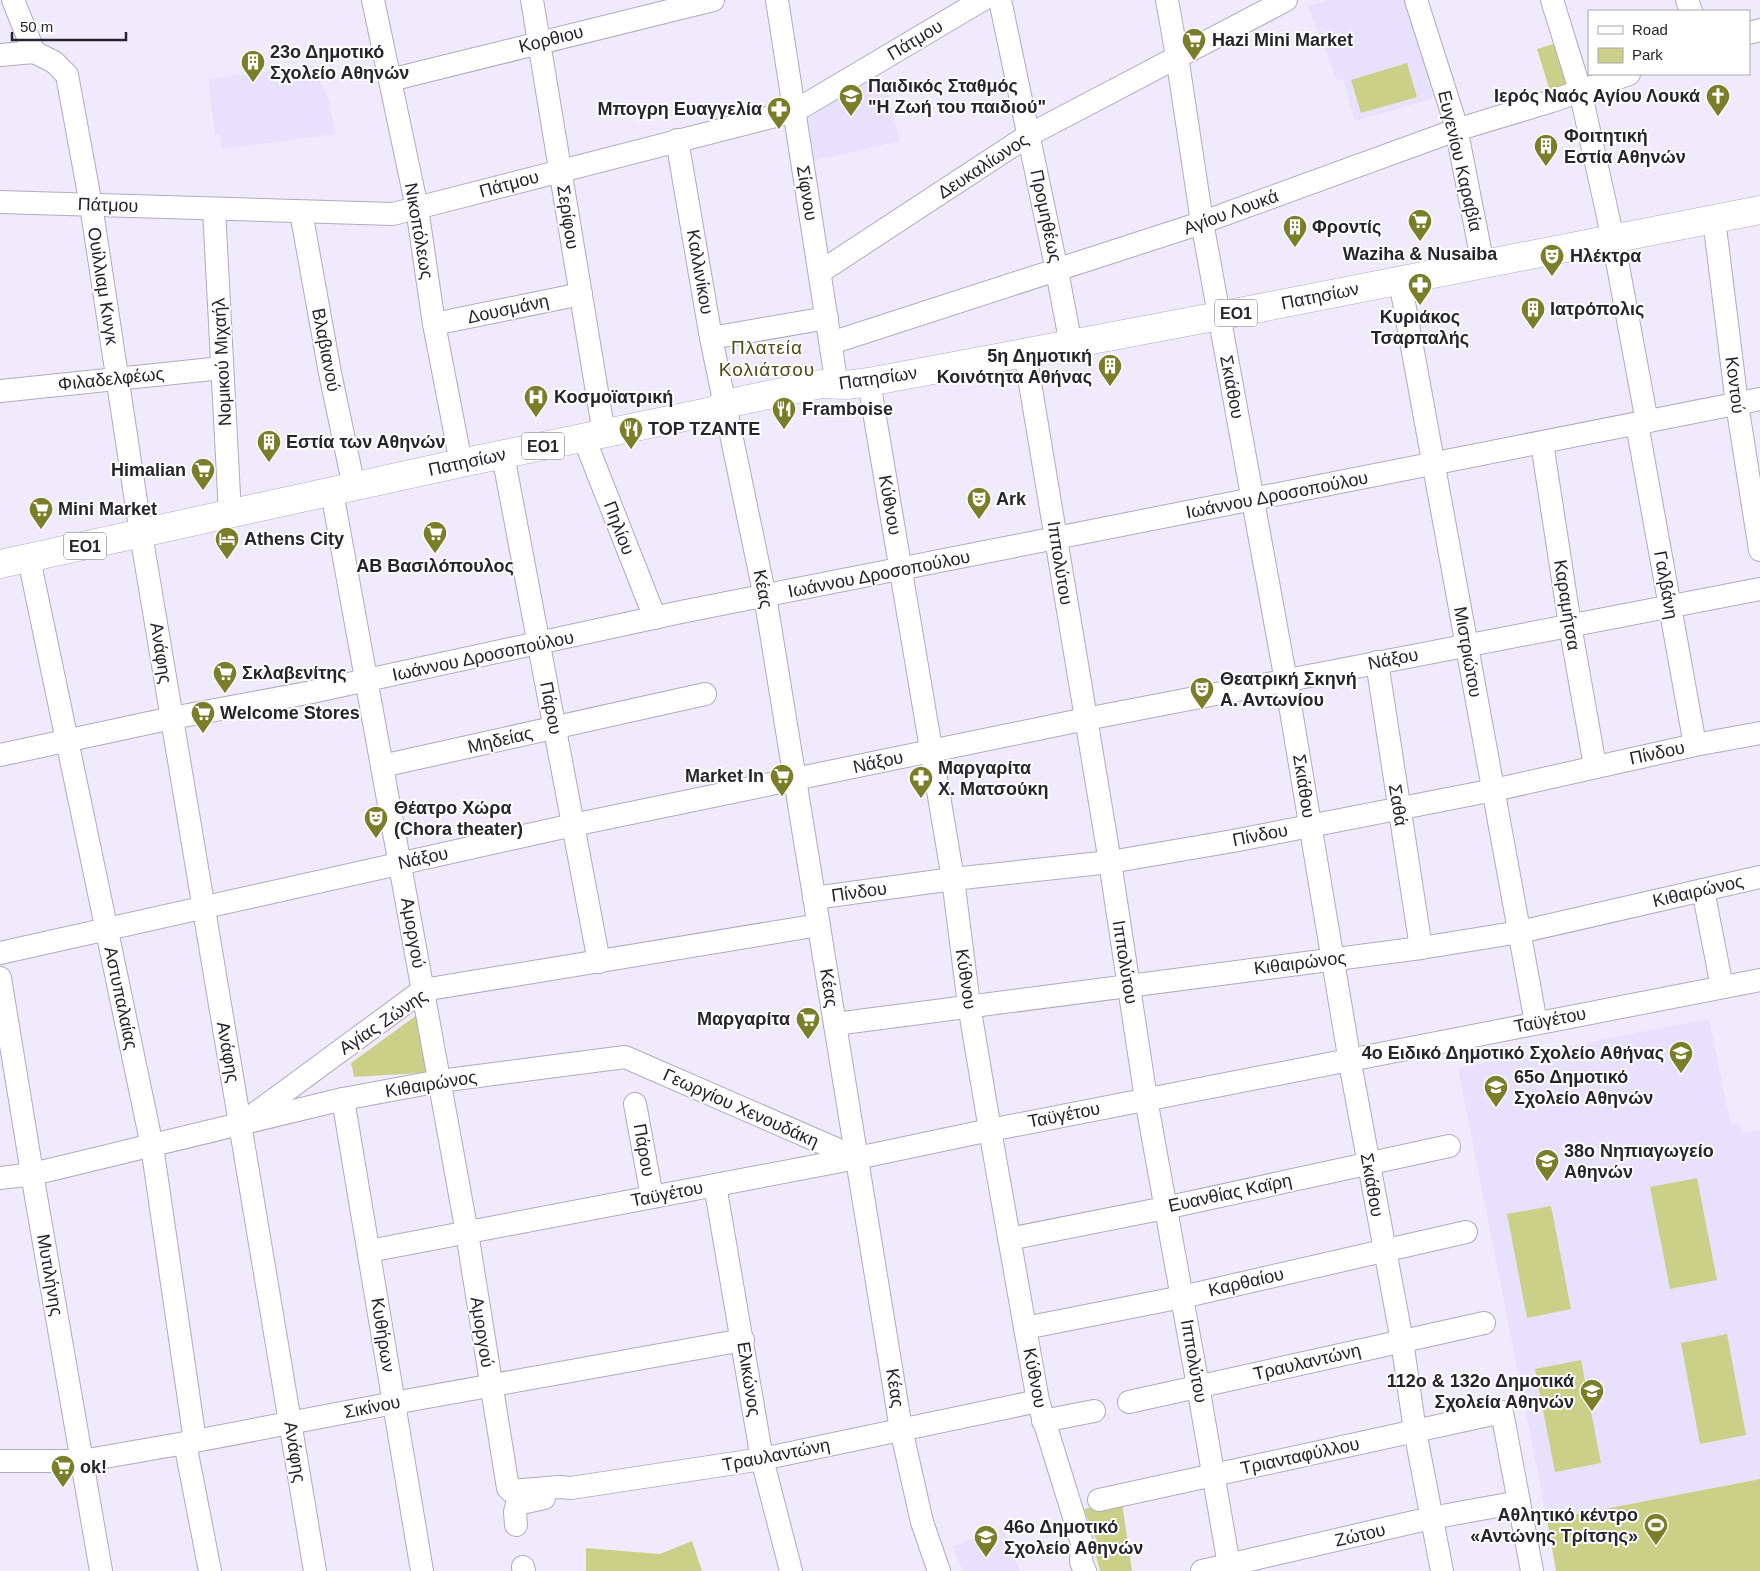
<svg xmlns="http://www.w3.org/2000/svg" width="1760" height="1571" viewBox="0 0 1760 1571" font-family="Helvetica,sans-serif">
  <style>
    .built { fill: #e8e1fe }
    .green { fill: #cbd088 }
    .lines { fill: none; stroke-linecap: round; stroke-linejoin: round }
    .minor-casing { stroke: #b0aabf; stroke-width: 24 }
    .major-casing { stroke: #b0aabf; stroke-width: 29 }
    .minor { stroke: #fff; stroke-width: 22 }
    .major { stroke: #fff; stroke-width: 28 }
    .labels { text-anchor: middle; stroke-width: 4; stroke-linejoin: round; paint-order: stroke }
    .shield { fill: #fff; stroke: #67666b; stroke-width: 1 }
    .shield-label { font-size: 16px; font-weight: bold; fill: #26242c }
    .street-label { font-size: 18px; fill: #26242c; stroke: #fff }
    .poi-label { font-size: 18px; font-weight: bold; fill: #26242c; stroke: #fff; text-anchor: start }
    .neighbourhood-label { font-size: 19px; letter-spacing: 1px; fill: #4c4e11; stroke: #fff }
  </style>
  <rect width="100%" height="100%" fill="#efebfc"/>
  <g class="built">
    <path d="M1329,0H1404L1434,98L1355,121L1343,79L1337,81L1308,6Z"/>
    <path d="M313,66L329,101L336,134L222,149L220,135H215L208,79Z"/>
    <path d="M878,75L887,91L900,141L810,162L804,120Z"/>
    <path d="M1709,1019L1731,1125L1740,1123L1742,1133L1760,1130V1479L1547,1520L1458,1068Z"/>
    <path d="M1003,1528L1020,1571H963L952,1546Z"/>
  </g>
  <g class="green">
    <path d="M1563,41L1576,82L1550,91L1537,49Z"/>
    <path d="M1407,63L1417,97L1361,113L1351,80Z"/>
    <path d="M425,1009L436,1072L354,1077L351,1063Z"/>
    <path d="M1697,1178L1717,1280L1670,1289L1650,1187Z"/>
    <path d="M1551,1206L1571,1309L1527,1318L1507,1214Z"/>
    <path d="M1727,1334L1746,1435L1700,1444L1681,1343Z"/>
    <path d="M1581,1360L1601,1463L1555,1472L1535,1369Z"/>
    <path d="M1760,1479V1571H1556L1547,1520Z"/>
    <path d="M1122,1503L1132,1571H1100L1095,1552L1097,1542L1084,1509Z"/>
    <path d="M692,1541L702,1571H586V1548L660,1554Z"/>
  </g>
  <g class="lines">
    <defs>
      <g id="minor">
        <path d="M13,0L34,52L54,62L67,75L91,205L141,534L315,1571"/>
        <path d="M373,0L417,208L434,324L461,463"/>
        <path d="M532,0L604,434"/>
        <path d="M777,0L837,386"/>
        <path d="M1000,0L1057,271L1071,345"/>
        <path d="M1167,0L1177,56L1202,222L1286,681L1351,1068L1402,1341L1415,1431L1442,1571"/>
        <path d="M1416,0L1455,122L1483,265"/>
        <path d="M1552,0L1580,90L1613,239L1647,422"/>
        <path d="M1687,0L1691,11"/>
        <path d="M1749,33L1760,30"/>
        <path d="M0,55L34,52"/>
        <path d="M390,80L713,0"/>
        <path d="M677,140L711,338L766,602L901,1429L922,1522L939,1571"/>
        <path d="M0,202L393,214L795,111L982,0"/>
        <path d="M214,209L230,514"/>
        <path d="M301,212L330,373L354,487"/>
        <path d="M1714,219L1737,404L1760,550"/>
        <path d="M820,272L1029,135L1286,0"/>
        <path d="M1400,281L1536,1023"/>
        <path d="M434,324L581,294"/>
        <path d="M711,338L827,318"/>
        <path d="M831,343L1198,224L1456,130L1552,101L1629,74"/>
        <path d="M1025,353L1110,862L1146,1099L1198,1386L1230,1571"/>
        <path d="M869,382L953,879L969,1005L990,1130L1038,1401L1082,1543L1081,1562L1085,1571"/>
        <path d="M0,391L222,368"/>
        <path d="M1637,424L1695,745"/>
        <path d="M584,438L655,618"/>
        <path d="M1542,443L1570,625L1595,766"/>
        <path d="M503,455L599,962"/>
        <path d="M332,492L467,1233L508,1488L511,1491L559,1487L571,1488L762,1459L1038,1401"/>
        <path d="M29,559L152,1146L195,1441"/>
        <path d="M1377,662L1421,948"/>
        <path d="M0,755L172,718L307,693L681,612L1760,399"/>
        <path d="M382,766L705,694"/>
        <path d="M1703,890L1722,987"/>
        <path d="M814,898L953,879L1110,862L1233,841L1494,790L1695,745L1760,733"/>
        <path d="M0,953L573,825L795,779L1086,719L1760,589"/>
        <path d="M0,978L35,1191L101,1571"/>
        <path d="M835,1024L1421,948L1520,932L1760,877"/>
        <path d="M343,1099L422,1571"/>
        <path d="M635,1104L652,1197"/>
        <path d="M249,1118L423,990L819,925"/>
        <path d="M0,1178L33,1174L343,1099L440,1081L625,1057L857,1158"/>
        <path d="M715,1185L762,1459L791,1571"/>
        <path d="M1009,1239L1165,1208L1449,1146"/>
        <path d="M369,1251L857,1158L990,1130L1760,980"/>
        <path d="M1025,1328L1182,1297L1466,1232"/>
        <path d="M1129,1402L1484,1323"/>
        <path d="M1043,1421L1094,1411"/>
        <path d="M185,1443L210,1571"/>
        <path d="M0,1461H82L185,1443L394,1403L743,1340"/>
        <path d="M1099,1500L1502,1412L1532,1571"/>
        <path d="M516,1525L515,1512L517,1504L544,1498"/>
        <path d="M523,1567L524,1571"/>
        <path d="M1202,1571L1431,1518L1519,1502"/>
      </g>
      <path id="major" d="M0,564L461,463L713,411L725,404L821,384L846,385L869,382L1219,316L1760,210"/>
    </defs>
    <use href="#minor" class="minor-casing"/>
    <use href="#major" class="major-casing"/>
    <use href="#minor" class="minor"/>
    <use href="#major" class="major"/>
  </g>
  <defs>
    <symbol id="supermarket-pin" viewBox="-11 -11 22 30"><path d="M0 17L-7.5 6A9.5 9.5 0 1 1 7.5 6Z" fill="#7b7e28" stroke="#fff"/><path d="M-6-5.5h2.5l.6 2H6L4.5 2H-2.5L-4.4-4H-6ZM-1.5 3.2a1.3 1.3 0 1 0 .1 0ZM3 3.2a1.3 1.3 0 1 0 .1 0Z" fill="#fff"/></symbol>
    <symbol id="building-pin" viewBox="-11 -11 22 30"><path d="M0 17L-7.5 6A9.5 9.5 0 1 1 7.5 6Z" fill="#7b7e28" stroke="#fff"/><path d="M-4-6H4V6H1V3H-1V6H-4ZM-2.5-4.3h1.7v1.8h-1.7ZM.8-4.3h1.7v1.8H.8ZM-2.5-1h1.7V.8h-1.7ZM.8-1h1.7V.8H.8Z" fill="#fff"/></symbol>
    <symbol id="school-pin" viewBox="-11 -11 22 30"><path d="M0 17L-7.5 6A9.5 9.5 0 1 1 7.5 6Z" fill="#7b7e28" stroke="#fff"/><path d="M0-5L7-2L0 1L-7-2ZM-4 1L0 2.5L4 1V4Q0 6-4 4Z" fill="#fff"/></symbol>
    <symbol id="church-pin" viewBox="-11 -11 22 30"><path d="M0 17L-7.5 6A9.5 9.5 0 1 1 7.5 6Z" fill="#7b7e28" stroke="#fff"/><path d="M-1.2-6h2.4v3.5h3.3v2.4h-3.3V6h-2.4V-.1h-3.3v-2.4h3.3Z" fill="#fff"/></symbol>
    <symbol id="pharmacy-pin" viewBox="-11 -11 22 30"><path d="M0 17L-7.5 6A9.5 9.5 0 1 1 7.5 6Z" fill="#7b7e28" stroke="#fff"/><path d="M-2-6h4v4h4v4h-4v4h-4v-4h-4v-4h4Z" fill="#fff"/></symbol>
    <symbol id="theatre-pin" viewBox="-11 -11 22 30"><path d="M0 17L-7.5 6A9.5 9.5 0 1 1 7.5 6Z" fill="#7b7e28" stroke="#fff"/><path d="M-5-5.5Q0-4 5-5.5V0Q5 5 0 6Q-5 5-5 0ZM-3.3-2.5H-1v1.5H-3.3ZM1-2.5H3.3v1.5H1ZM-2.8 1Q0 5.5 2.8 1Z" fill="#fff"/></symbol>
    <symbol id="hospital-pin" viewBox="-11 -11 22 30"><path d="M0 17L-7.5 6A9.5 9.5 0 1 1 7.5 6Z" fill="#7b7e28" stroke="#fff"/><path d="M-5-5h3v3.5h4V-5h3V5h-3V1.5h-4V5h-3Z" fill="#fff"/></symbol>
    <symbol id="restaurant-pin" viewBox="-11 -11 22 30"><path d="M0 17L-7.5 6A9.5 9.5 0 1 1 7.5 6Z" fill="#7b7e28" stroke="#fff"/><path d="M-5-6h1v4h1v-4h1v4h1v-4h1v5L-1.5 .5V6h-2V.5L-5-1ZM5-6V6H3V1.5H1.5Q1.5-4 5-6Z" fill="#fff"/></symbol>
    <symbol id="hotel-pin" viewBox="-11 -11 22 30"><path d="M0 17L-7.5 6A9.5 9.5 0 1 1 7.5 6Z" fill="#7b7e28" stroke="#fff"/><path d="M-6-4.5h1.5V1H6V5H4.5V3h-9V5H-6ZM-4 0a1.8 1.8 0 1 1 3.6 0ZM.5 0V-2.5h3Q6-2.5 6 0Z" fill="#fff"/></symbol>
    <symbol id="stadium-pin" viewBox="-11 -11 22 30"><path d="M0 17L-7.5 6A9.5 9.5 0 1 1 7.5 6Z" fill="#7b7e28" stroke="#fff"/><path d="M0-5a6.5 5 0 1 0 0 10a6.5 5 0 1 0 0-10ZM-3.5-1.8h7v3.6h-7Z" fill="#fff"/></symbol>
  </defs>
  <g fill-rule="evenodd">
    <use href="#supermarket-pin" x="1180" y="26" width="28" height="38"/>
    <use href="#building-pin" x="239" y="48" width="28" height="38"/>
    <use href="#school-pin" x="837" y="82" width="28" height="38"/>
    <use href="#church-pin" x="1704" y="82" width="28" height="38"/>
    <use href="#pharmacy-pin" x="765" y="95" width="28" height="38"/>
    <use href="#building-pin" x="1532" y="132" width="28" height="38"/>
    <use href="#supermarket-pin" x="1406" y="207" width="28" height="38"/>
    <use href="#building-pin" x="1281" y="213" width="28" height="38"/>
    <use href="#theatre-pin" x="1538" y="242" width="28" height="38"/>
    <use href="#pharmacy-pin" x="1406" y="271" width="28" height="38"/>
    <use href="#building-pin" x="1519" y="295" width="28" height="38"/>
    <use href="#building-pin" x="1096" y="352" width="28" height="38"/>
    <use href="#hospital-pin" x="522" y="383" width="28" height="38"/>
    <use href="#restaurant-pin" x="770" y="395" width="28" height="38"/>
    <use href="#restaurant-pin" x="617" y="415" width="28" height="38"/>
    <use href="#building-pin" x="255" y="428" width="28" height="38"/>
    <use href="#supermarket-pin" x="189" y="456" width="28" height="38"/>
    <use href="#theatre-pin" x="965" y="485" width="28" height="38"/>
    <use href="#supermarket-pin" x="27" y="495" width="28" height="38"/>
    <use href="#supermarket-pin" x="421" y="519" width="28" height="38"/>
    <use href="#hotel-pin" x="213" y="525" width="28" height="38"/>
    <use href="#supermarket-pin" x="211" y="659" width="28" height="38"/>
    <use href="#theatre-pin" x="1188" y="675" width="28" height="38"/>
    <use href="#supermarket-pin" x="189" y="699" width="28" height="38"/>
    <use href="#supermarket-pin" x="768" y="762" width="28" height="38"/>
    <use href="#pharmacy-pin" x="907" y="764" width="28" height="38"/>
    <use href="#theatre-pin" x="362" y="804" width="28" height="38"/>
    <use href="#supermarket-pin" x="794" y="1005" width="28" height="38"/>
    <use href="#school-pin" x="1667" y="1039" width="28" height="38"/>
    <use href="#school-pin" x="1482" y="1073" width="28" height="38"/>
    <use href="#school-pin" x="1533" y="1147" width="28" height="38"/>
    <use href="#school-pin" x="1578" y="1377" width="28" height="38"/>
    <use href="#supermarket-pin" x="49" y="1453" width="28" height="38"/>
    <use href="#stadium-pin" x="1642" y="1511" width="28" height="38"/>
    <use href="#school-pin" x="972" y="1523" width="28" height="38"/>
  </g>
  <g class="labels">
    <g class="shield">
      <rect x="1215" y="299.5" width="42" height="27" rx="4"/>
      <rect x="522" y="432.5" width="42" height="27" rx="4"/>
      <rect x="64" y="532.5" width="42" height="27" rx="4"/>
    </g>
    <g class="shield-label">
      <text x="1236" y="319">ΕΟ1</text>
      <text x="543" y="452">ΕΟ1</text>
      <text x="85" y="552">ΕΟ1</text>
    </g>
    <g class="street-label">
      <text transform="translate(551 39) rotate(-14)" y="6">Κορθιου</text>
      <text transform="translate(915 40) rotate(-31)" y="6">Πάτμου</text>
      <text transform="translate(1460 161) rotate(77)" y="6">Ευγενίου Καραβία</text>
      <text transform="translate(983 166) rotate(-33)" y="6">Δευκαλίωνος</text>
      <text transform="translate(509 184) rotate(-15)" y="6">Πάτμου</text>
      <text transform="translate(807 193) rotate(81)" y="6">Σίφνου</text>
      <text transform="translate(108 205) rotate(2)" y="6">Πάτμου</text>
      <text transform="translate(1231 212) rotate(-20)" y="6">Αγίου Λουκά</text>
      <text transform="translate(1046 216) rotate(78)" y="6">Προμηθέως</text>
      <text transform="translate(568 217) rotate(81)" y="6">Σερίφου</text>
      <text transform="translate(419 231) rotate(80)" y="6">Νικοπόλεως</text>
      <text transform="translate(700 272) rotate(80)" y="6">Καλλινίκου</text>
      <text transform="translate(103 286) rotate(81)" y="6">Ουίλλιαμ Κινγκ</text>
      <text transform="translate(1320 296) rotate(-11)" y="6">Πατησίων</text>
      <text transform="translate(508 309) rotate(-12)" y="6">Δουσμάνη</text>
      <text transform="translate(326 350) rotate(79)" y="6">Βλαβιανού</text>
      <text transform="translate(222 362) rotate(-93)" y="6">Νομικού Μιχαήλ</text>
      <text transform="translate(878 378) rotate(-8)" y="6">Πατησίων</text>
      <text transform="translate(111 379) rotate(-6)" y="6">Φιλαδελφέως</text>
      <text transform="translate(1735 385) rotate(83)" y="6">Κοντού</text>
      <text transform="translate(1232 387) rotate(79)" y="6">Σκιάθου</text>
      <text transform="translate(467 462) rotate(-12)" y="6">Πατησίων</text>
      <text transform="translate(1277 495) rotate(-11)" y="6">Ιωάννου Δροσοπούλου</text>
      <text transform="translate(890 505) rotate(80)" y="6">Κύθνου</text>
      <text transform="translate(619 528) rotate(69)" y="6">Πηλίου</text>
      <text transform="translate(1060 563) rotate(81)" y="6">Ιππολύτου</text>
      <text transform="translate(879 574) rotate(-11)" y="6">Ιωάννου Δροσοπούλου</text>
      <text transform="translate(1666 585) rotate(80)" y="6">Γαλβάνη</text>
      <text transform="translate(763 589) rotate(79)" y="6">Κέας</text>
      <text transform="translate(1567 605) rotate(81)" y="6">Καραμήτσα</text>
      <text transform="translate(1468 652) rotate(80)" y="6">Μιστριώτου</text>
      <text transform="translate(161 653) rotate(81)" y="6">Ανάφης</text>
      <text transform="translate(483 656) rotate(-12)" y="6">Ιωάννου Δροσοπούλου</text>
      <text transform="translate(1393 659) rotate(-11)" y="6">Νάξου</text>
      <text transform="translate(551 708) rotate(79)" y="6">Πάρου</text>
      <text transform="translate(500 740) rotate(-13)" y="6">Μηδείας</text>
      <text transform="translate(1657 753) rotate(-12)" y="6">Πίνδου</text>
      <text transform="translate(878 762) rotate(-12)" y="6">Νάξου</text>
      <text transform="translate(1304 786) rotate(81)" y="6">Σκιάθου</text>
      <text transform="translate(1398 805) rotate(81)" y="6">Σαθά</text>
      <text transform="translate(1260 835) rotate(-11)" y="6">Πίνδου</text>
      <text transform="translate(423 858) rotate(-12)" y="6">Νάξου</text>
      <text transform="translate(1698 891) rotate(-13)" y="6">Κιθαιρώνος</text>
      <text transform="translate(859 892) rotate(-8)" y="6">Πίνδου</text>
      <text transform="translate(413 933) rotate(80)" y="6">Αμοργού</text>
      <text transform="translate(1125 962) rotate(81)" y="6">Ιππολύτου</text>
      <text transform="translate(1300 963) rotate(-7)" y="6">Κιθαιρώνος</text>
      <text transform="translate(966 979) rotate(82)" y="6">Κύθνου</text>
      <text transform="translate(829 988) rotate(81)" y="6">Κέας</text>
      <text transform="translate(121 998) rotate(78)" y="6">Αστυπαλαίας</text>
      <text transform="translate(1550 1020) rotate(-11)" y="6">Ταϋγέτου</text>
      <text transform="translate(383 1022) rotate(-34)" y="6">Αγίας Ζώνης</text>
      <text transform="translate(228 1052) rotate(80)" y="6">Ανάφης</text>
      <text transform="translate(431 1084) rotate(-9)" y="6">Κιθαιρώνος</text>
      <text transform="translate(741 1108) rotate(24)" y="6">Γεωργίου Χενουδάκη</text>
      <text transform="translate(1064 1115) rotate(-11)" y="6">Ταϋγέτου</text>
      <text transform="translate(644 1150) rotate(80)" y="6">Πάρου</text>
      <text transform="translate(1372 1185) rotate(80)" y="6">Σκιάθου</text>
      <text transform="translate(1230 1193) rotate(-12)" y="6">Ευανθίας Καϊρη</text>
      <text transform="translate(667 1194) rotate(-11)" y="6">Ταϋγέτου</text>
      <text transform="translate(50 1275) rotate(80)" y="6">Μυτιλήνης</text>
      <text transform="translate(1246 1282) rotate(-13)" y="6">Καρθαίου</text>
      <text transform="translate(482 1332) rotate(81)" y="6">Αμοργού</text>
      <text transform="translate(383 1335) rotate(81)" y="6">Κυθήρων</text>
      <text transform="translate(1194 1361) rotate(80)" y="6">Ιππολύτου</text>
      <text transform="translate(1307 1362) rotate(-13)" y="6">Τραυλαντώνη</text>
      <text transform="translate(1035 1378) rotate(79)" y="6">Κύθνου</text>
      <text transform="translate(749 1379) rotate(81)" y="6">Ελικώνος</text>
      <text transform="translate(895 1388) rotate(81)" y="6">Κέας</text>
      <text transform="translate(372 1407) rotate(-11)" y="6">Σικίνου</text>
      <text transform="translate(295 1452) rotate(81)" y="6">Ανάφης</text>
      <text transform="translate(776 1455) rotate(-11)" y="6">Τραυλαντώνη</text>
      <text transform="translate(1300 1456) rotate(-12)" y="6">Τριανταφύλλου</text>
      <text transform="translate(1360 1535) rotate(-13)" y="6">Ζώτου</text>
    </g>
    <g class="poi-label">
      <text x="1212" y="46">Hazi Mini Market</text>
      <text x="270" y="58">23ο Δημοτικό<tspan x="270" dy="21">Σχολείο Αθηνών</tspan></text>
      <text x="868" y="92">Παιδικός Σταθμός<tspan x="868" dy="21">"Η Ζωή του παιδιού"</tspan></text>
      <text x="1700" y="102" text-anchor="end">Ιερός Ναός Αγίου Λουκά</text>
      <text x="762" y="115" text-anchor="end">Μπογρη Ευαγγελία</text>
      <text x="1564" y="142">Φοιτητική<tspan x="1564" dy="21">Εστία Αθηνών</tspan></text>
      <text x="1312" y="233">Φροντίς</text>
      <text x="1420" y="260" text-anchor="middle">Waziha &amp; Nusaiba</text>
      <text x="1570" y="262">Ηλέκτρα</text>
      <text x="1550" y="315">Ιατρόπολις</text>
      <text x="1420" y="323" text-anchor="middle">Κυριάκος<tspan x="1420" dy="21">Τσαρπαλής</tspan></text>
      <text x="1092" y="362" text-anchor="end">5η Δημοτική<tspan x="1092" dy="21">Κοινότητα Αθήνας</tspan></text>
      <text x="554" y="403">Κοσμοϊατρική</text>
      <text x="802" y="415">Framboise</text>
      <text x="648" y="435">TOP TZANTE</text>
      <text x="286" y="448">Εστία των Αθηνών</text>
      <text x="186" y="476" text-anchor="end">Himalian</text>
      <text x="996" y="505">Ark</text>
      <text x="58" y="515">Mini Market</text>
      <text x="244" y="545">Athens City</text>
      <text x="435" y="572" text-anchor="middle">ΑΒ Βασιλόπουλος</text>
      <text x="242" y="679">Σκλαβενίτης</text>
      <text x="1220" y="685">Θεατρική Σκηνή<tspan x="1220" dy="21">Α. Αντωνίου</tspan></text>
      <text x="220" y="719">Welcome Stores</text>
      <text x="938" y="774">Μαργαρίτα<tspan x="938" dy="21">Χ. Ματσούκη</tspan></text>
      <text x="764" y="782" text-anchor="end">Market In</text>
      <text x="394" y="814">Θέατρο Χώρα<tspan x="394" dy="21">(Chora theater)</tspan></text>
      <text x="790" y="1025" text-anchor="end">Μαργαρίτα</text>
      <text x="1664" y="1059" text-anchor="end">4ο Ειδικό Δημοτικό Σχολείο Αθήνας</text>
      <text x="1514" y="1083">65ο Δημοτικό<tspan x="1514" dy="21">Σχολείο Αθηνών</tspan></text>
      <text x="1564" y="1157">38ο Νηπιαγωγείο<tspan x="1564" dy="21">Αθηνών</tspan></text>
      <text x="1574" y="1387" text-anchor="end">112ο &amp; 132ο Δημοτικά<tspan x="1574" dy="21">Σχολεία Αθηνών</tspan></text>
      <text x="80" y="1473">ok!</text>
      <text x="1638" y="1521" text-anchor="end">Αθλητικό κέντρο<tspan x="1638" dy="21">«Αντώνης Τρίτσης»</tspan></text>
      <text x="1004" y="1533">46ο Δημοτικό<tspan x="1004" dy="21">Σχολείο Αθηνών</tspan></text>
    </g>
    <g class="neighbourhood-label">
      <text x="767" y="354">Πλατεία<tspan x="767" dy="22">Κολιάτσου</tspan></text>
    </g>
  </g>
  <rect x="1588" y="10" width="162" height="65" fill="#ffffff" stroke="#a8a7ab"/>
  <rect x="1598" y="26" width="25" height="8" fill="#ffffff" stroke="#a8a7ab"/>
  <text x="1632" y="35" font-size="15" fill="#26242c">Road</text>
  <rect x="1598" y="48" width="25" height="15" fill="#cbd088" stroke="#a8a7ab"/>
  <text x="1632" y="60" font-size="15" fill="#26242c">Park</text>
  <path d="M12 32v8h114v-8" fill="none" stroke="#26242c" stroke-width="2.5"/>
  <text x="20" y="32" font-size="15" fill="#26242c" stroke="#ffffff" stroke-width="4" paint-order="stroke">50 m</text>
</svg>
